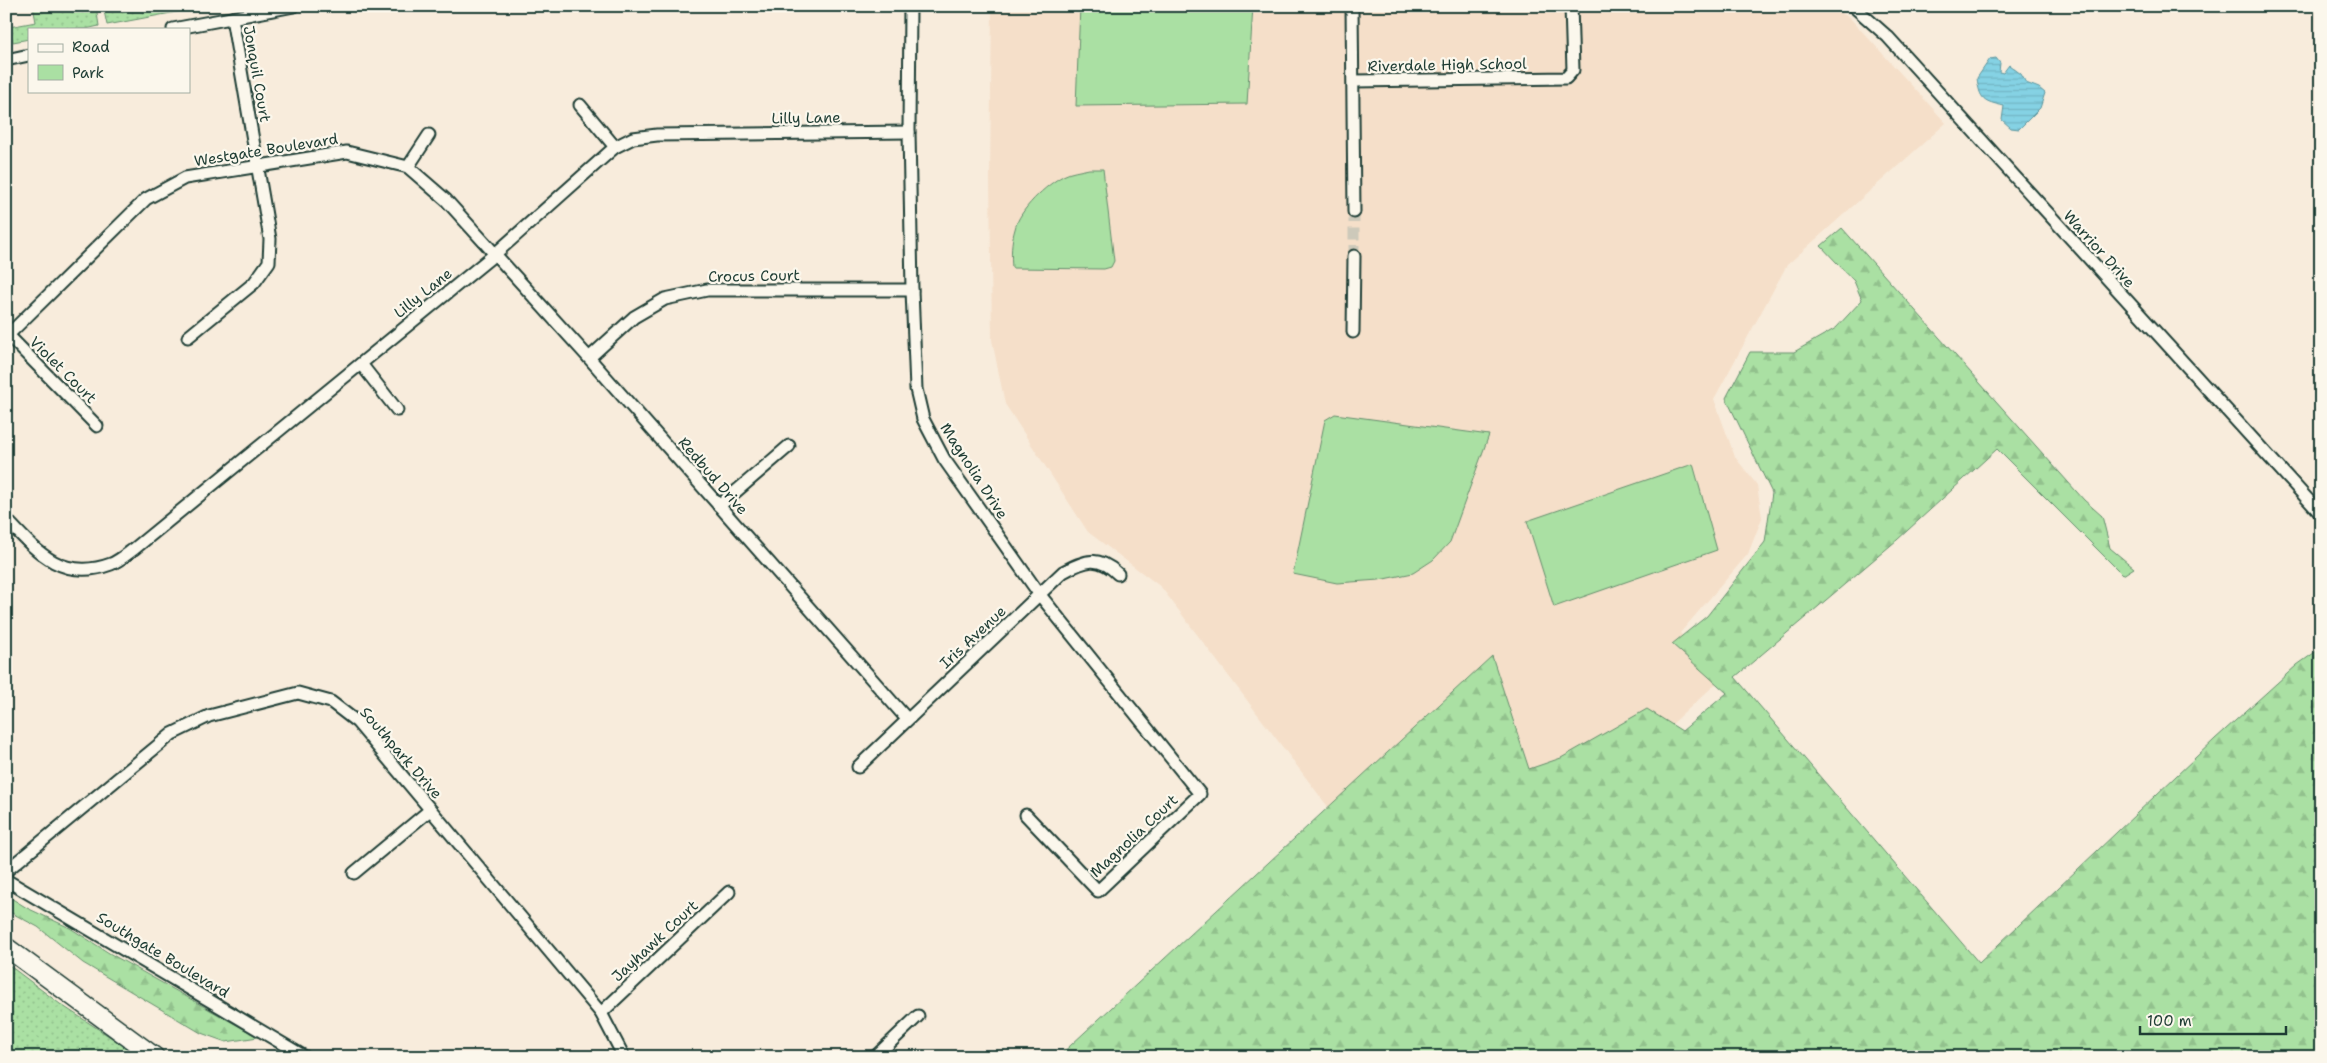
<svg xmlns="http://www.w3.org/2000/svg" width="2327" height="1063" viewBox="0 0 2327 1063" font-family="'Shantell Sans',sans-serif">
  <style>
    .built { fill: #f5dfc9 }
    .grass { fill: url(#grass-dots); stroke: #648e6c }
    .forest { fill: url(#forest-firs); stroke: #648e6c }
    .green { fill: #aae0a3; stroke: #648e6c }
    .water { fill: url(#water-rules); stroke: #5c969e }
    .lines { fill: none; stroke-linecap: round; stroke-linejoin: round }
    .minor-tunnel { stroke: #cdc9ba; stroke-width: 11; stroke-dasharray: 11 5.5; stroke-linecap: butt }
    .minor-casing { stroke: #1f3d34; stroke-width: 15 }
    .highway-casing { stroke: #1f3d34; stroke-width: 21 }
    .minor { stroke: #fbf7ec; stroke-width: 11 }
    .highway { stroke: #fbf7ec; stroke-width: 18 }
    .labels { text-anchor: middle; stroke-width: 4.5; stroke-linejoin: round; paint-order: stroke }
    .street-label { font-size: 15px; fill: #1f3d34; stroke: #fbf7ec }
  </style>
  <defs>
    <pattern id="grass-dots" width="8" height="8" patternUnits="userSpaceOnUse" patternTransform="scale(1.25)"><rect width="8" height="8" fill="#aae0a3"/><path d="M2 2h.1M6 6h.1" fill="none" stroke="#92c18d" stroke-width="1.8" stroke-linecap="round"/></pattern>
    <pattern id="forest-firs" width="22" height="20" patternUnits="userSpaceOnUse" patternTransform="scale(1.25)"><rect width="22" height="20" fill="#aae0a3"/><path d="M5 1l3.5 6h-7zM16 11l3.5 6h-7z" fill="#92c18d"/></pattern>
    <pattern id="water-rules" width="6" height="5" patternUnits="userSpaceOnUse" patternTransform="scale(1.25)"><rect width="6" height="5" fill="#85d2e4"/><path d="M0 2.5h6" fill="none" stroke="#72b5c4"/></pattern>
  </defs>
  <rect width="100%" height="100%" fill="#f8ecdc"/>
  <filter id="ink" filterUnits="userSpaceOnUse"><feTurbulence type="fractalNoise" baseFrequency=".02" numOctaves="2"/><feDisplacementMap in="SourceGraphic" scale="10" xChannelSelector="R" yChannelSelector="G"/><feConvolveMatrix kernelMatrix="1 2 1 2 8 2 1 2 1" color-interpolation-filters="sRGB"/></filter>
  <g filter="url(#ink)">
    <path class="built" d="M992,6H1827L1849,17L1946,123L1787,265L1714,399L1735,457L1757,485L1762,518L1748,554L1680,633L1722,678L1433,945L1161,587L1088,532L1005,404L992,340L990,176Z"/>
    <g class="grass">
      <path d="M33,6H96L99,26L86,29H29V39L13,42L9,27L36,22Z"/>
      <path d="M103,6H187V10L107,25Z"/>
      <path d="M6,963L60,1004L141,1057H6Z"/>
    </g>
    <g class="forest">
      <path d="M1842,228L2084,500L2102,516L2110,548L2134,568L2123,575L1997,449L1897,540L1735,677L1979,963L2215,739L2297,665L2321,648V1057H1058L1492,656L1529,769L1561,758L1647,709L1682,731L1727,693L1672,644L1707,616L1765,542L1772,493L1726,398L1750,352H1794L1836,328L1862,300L1854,281L1821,246Z"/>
      <path d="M6,895L27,908L70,928L109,953L258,1037L226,1042L201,1033L83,963L38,927L6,910Z"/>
    </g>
    <g class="green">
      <path d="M1080,6H1253L1247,104L1076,106Z"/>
      <path d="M1089,169H1103L1114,261L1111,267L1104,269L1012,268C1011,255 1011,242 1015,229C1019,210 1046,185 1063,176C1070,172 1081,171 1089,169Z"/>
      <path d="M1335,414L1489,435L1450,542L1433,560L1413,573L1379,580L1337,583L1293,574L1325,420Z"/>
      <path d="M1693,464L1717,550L1554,607L1527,521Z"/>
    </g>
    <path class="water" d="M1996,58L2000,63L1999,72L2003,73L2009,65L2021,74L2026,83L2039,88L2045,93L2040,108L2019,129L2011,128L2002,120L2004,106C1983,101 1980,100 1977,78L1990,59Z"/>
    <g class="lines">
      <path class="minor-tunnel" d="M1354,256V212"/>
      <defs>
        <g id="minor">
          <path d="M910,6L909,132L912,290L916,389L923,419L944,459L1040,595L1200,794L1098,891L1026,815"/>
          <path d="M1352,6L1354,212"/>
          <path d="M1853,6L1888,37L2321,514"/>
          <path d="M173,29L294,6"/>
          <path d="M6,60L29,55"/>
          <path d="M1354,81L1566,78L1573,70L1571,6"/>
          <path d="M580,105L615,147"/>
          <path d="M408,167L429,135"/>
          <path d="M1353,332L1354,256"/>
          <path d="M8,335L97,426"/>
          <path d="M6,337L146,199L185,178L347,152L408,167L446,200L589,358L907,719"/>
          <path d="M188,337L254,283L269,262L270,239L232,18"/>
          <path d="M589,358L634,317L665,299L707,290H912"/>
          <path d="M361,364L397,410"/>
          <path d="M719,506L789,446"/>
          <path d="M6,519C37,552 62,582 111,564C119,561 127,554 134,549L495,254L615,147L633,138L657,135L909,132"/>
          <path d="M858,767L1063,572C1086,560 1098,555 1118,574"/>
          <path d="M6,871L172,734L209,716L298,693L331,702L357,722L601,1013L624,1057"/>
          <path d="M354,873L430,810"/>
          <path d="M6,880L305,1057"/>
          <path d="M601,1013L729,892"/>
          <path d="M875,1057L918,1016"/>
        </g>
        <path id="highway" d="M6,947L155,1057"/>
      </defs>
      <use href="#minor" class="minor-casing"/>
      <use href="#highway" class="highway-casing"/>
      <use href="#minor" class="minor"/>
      <use href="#highway" class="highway"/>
    </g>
  </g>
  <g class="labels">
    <g class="street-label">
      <text transform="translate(1447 65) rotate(-1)" y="5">Riverdale High School</text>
      <text transform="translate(257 74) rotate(80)" y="5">Jonquil Court</text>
      <text transform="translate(806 118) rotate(-1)" y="5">Lilly Lane</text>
      <text transform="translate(266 150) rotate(-9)" y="5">Westgate Boulevard</text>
      <text transform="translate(2099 249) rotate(48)" y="5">Warrior Drive</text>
      <text transform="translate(754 276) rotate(-1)" y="5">Crocus Court</text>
      <text transform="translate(423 293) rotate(-39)" y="5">Lilly Lane</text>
      <text transform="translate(63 370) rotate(45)" y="5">Violet Court</text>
      <text transform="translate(974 471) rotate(57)" y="5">Magnolia Drive</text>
      <text transform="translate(713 476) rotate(49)" y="5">Redbud Drive</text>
      <text transform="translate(973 637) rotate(-43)" y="5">Iris Avenue</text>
      <text transform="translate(401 753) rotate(49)" y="5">Southpark Drive</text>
      <text transform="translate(1134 836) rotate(-43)" y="5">Magnolia Court</text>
      <text transform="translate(655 941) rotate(-43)" y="5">Jayhawk Court</text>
      <text transform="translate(163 955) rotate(31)" y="5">Southgate Boulevard</text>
    </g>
  </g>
  <rect width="2327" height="1063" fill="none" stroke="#fbf7ec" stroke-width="25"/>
  <rect x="12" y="12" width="2302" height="1038" fill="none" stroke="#1f3d34" stroke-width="2" filter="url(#ink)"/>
  <rect x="28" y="28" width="162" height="65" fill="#fbf7ec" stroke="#a3ada2"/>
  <rect x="38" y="44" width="25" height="8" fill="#fbf7ec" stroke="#a3ada2"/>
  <text x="72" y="52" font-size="15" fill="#1f3d34">Road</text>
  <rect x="38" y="65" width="25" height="15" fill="#aae0a3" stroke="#a3ada2"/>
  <text x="72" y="78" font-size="15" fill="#1f3d34">Park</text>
  <path d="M2140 1026v8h146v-8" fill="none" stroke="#1f3d34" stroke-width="2.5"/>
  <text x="2147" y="1026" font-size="15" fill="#1f3d34" stroke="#fbf7ec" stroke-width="4" paint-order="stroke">100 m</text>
</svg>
